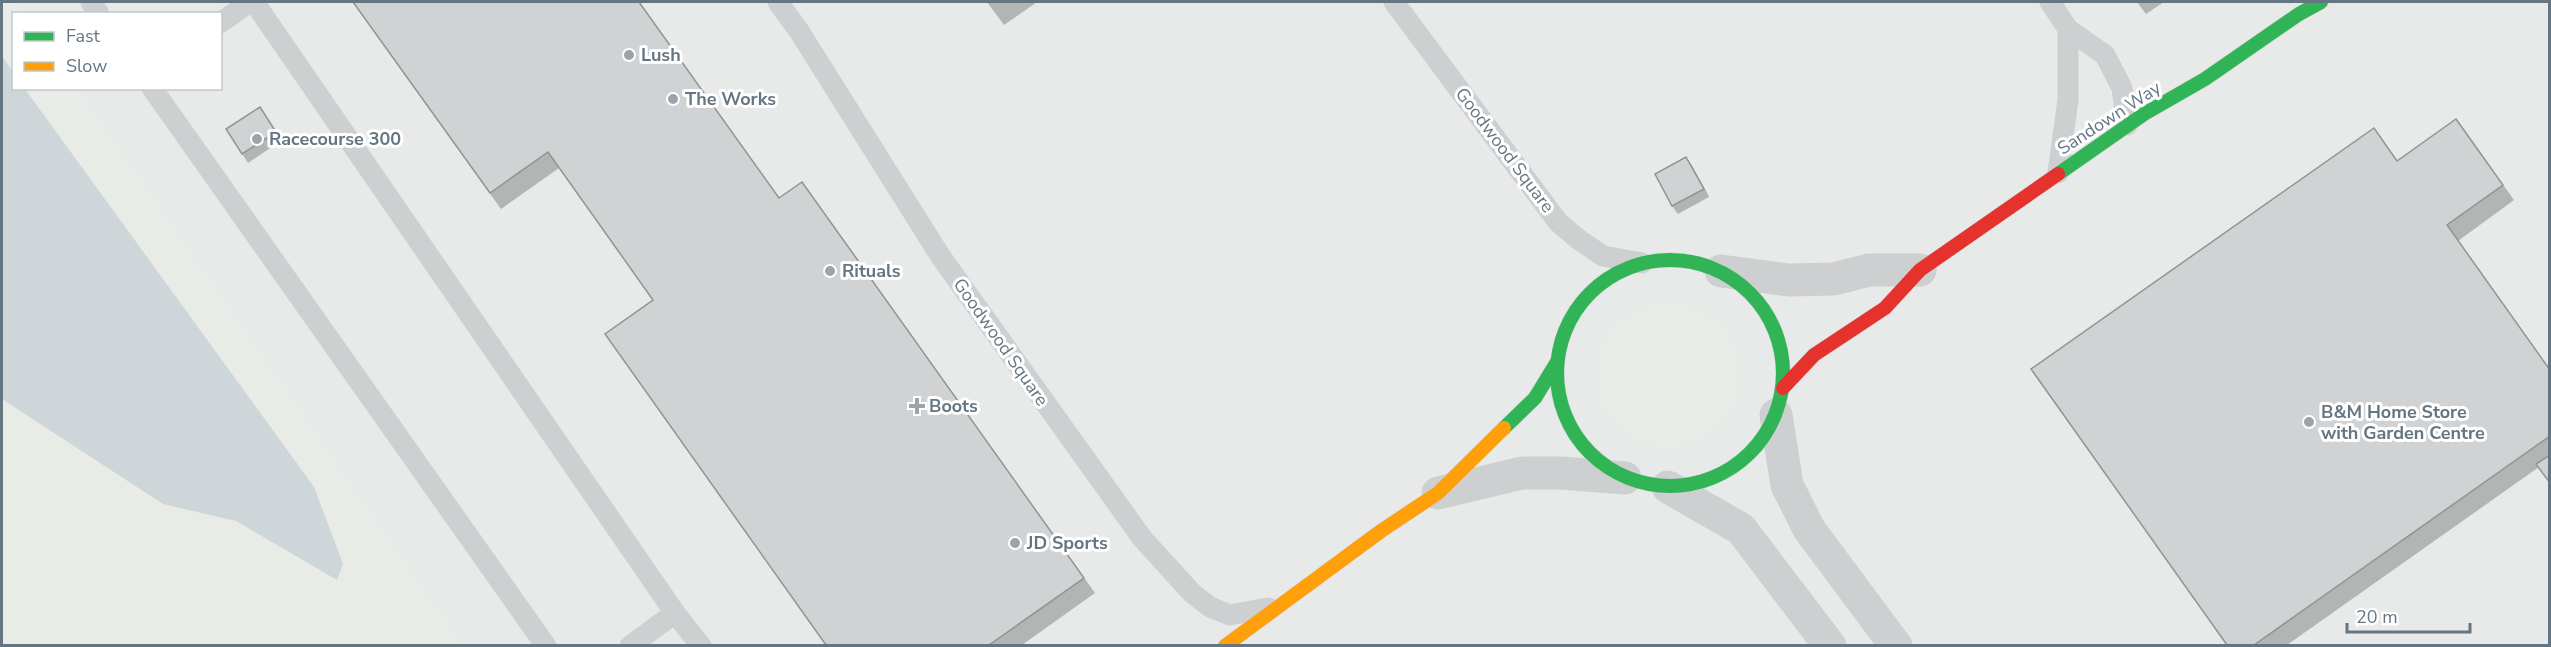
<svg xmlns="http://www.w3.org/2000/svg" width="2551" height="647" viewBox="0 0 2551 647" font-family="'Nunito Sans',sans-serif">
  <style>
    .built { fill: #e8e9e9 }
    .green { fill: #e8ebe6 }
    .water { fill: #ced6d9 }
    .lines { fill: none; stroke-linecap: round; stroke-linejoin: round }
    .fast-casing { stroke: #d5d6d7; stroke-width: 15 }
    .slow-casing { stroke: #d5d6d7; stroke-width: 15 }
    .jam-casing { stroke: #d5d6d7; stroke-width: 15 }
    .lane { stroke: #cecfd0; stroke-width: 21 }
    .street { stroke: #cecfd0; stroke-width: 33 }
    .fast { stroke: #30b455; stroke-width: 14 }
    .slow { stroke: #ff9f0a; stroke-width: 14 }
    .jam { stroke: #e5322d; stroke-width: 14 }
    .wall { fill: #b3b5b5 }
    .shaded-wall { fill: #929394 }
    .building { fill: #d0d2d3; stroke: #929394; stroke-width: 1.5 }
    .poi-dot { fill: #99a4ac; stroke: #fff; stroke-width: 2 }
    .labels { text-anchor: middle; stroke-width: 6; stroke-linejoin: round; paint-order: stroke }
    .poi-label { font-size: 18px; font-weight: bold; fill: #657683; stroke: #fff; text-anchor: start }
    .street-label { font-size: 18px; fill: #657683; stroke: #fff }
  </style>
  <rect width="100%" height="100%" fill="#f9f9f9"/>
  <path class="built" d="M16,2H2549V645H461L76,89L220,88V14L24,13Z"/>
  <g class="green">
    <path d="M2,2H16L24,13L14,14V88L76,89L461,645H2Z"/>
    <circle cx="1668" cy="375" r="73"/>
  </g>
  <path class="water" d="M2,56L13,72L14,88L25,89L314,487L343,564L337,580L236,521L163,504L2,399Z"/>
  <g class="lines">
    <defs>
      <g id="fast">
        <path d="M2058,174L2144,114L2205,79L2299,14L2321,2"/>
        <circle cx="1670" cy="373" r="113"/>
        <path d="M1504,428L1535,398L1557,362"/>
      </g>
      <path id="slow" d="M1225,646L1381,531L1438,493L1504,428"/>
      <path id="jam" d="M1783,388L1814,355L1885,308L1920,270L2058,174"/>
    </defs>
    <use href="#fast" class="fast-casing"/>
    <use href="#slow" class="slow-casing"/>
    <use href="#jam" class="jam-casing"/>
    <g class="lane">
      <path d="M91,2L99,14"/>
      <path d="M254,2L675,613L630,646"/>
      <path d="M778,2L799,31L941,257L1142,538L1192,593L1210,607L1230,615L1268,608"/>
      <path d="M1394,2L1558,222L1578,239L1603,256L1642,263"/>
      <path d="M2050,2L2068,29L2105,55L2122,88L2127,125"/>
      <path d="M220,23L250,2"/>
      <path d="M152,88L546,646"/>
      <path d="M2058,173L2068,100V29"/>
      <path d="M675,613L701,646"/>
    </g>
    <g class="street">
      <path d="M1721,271L1789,280L1834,279L1869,270H1920"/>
      <path d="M1776,415L1787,485L1809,529L1896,646"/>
      <path d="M1668,487L1741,529L1830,646"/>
      <path d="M1438,493L1522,473H1561L1625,478"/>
    </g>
    <use href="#fast" class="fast"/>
    <use href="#slow" class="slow"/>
    <use href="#jam" class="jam"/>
  </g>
  <g class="wall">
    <path d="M353,2L779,198L802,182L1095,593L1022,645H826L653,300L559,168L501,209Z"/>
    <path d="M987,2H1037L1004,25Z"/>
    <path d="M2137,2H2164L2146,14Z"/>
    <path d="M260,107L282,140L248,163L226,129Z"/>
    <path d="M2456,119L2514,200L2458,241L2550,370V483L2539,467L2287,645H2227L2397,161Z"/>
    <path d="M1686,157L1692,166L1709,197L1678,214L1672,206Z"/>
  </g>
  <path class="shaded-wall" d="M1686,157L1692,166L1709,197L1704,189Z"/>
  <g class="building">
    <path d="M353,2H639L779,198L802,182L1084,578L989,645H826L605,334L653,300L548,152L490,193Z"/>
    <path d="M260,107L276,132L242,154L226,129Z"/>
    <path d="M2456,119L2503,185L2447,225L2550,370V436L2254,645H2227L2031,369L2374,128L2397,161Z"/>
    <path d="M1686,157L1704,189L1672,206L1655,174Z"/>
    <path d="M2550,455V483L2536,464Z"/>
  </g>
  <g class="poi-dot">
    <circle cx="629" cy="55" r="6"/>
    <circle cx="673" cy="99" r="6"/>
    <circle cx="257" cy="139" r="6"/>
    <circle cx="830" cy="271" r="6"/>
    <path d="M914 397h6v6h6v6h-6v6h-6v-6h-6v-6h6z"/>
    <circle cx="2309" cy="422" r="6"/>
    <circle cx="1015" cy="543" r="6"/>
  </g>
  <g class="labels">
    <g class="poi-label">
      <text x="641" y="61">Lush</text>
      <text x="685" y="105">The Works</text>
      <text x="269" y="145">Racecourse 300</text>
      <text x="842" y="277">Rituals</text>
      <text x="929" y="412">Boots</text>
      <text x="2321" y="418">B&amp;M Home Store<tspan x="2321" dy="21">with Garden Centre</tspan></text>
      <text x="1027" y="549">JD Sports</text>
    </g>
    <g class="street-label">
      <text transform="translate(2109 118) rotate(-33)" y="6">Sandown Way</text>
      <text transform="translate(1505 150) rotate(53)" y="6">Goodwood Square</text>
      <text transform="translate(1001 342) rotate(55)" y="6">Goodwood Square</text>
    </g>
  </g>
  <rect width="2551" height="647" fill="none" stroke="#657683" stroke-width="6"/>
  <rect x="12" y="12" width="210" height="78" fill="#ffffff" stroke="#c1c8cd" stroke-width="1.5"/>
  <rect x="24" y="32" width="30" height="9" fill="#30b455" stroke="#c1c8cd" stroke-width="1.5"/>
  <text x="66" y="42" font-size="18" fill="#657683">Fast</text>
  <rect x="24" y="62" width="30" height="9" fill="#ff9f0a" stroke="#c1c8cd" stroke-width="1.5"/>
  <text x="66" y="72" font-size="18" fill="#657683">Slow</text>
  <path d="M2347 623v9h123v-9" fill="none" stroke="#657683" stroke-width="3"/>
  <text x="2356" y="623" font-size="18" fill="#657683" stroke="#ffffff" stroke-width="4.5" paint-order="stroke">20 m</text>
</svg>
